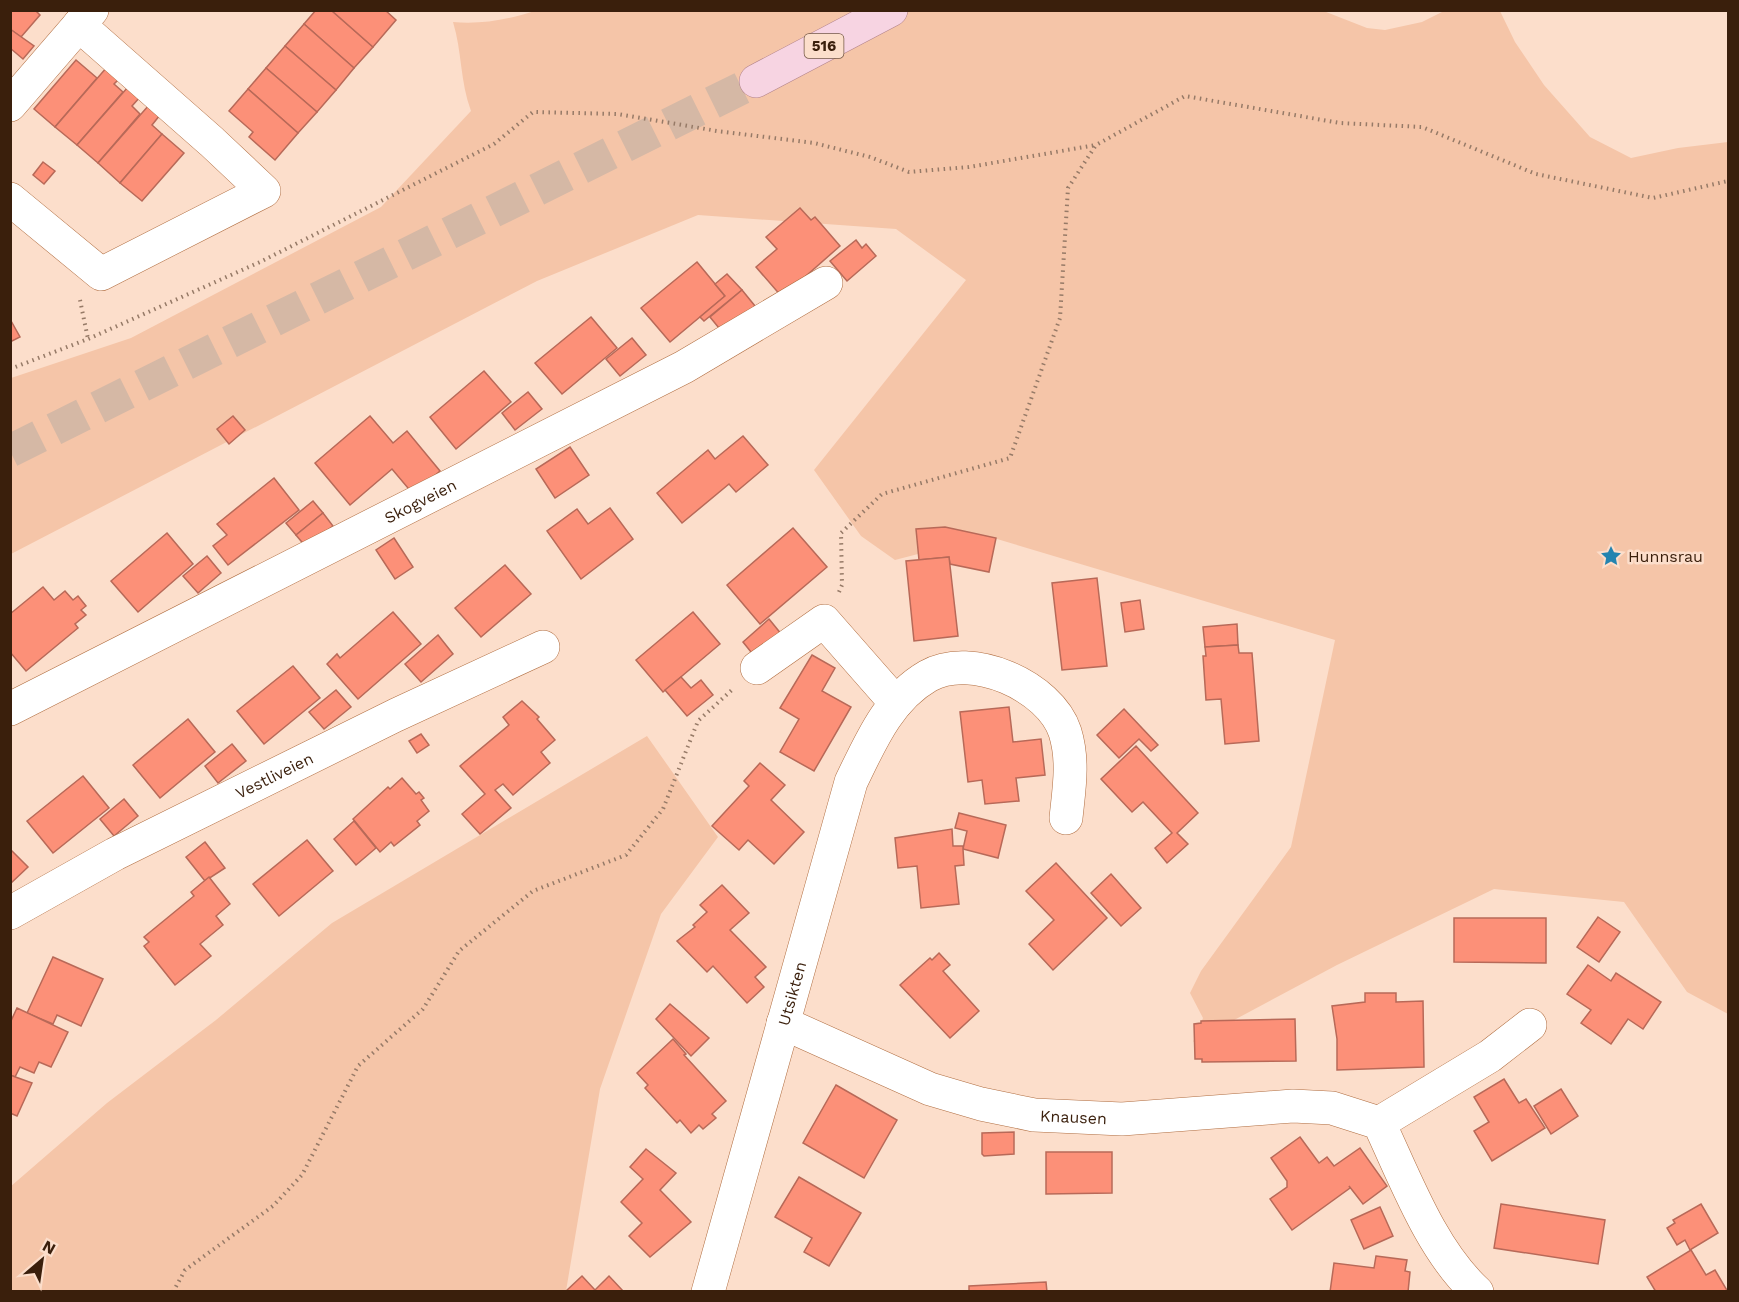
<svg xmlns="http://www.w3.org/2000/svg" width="1739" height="1302" viewBox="0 0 1739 1302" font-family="'Work Sans',sans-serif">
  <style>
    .green { fill: #f5c5a8 }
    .building { fill: #fc9078; stroke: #b86958; stroke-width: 1.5 }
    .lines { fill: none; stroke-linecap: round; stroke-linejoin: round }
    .major-tunnel { stroke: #d5b8a5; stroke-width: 33; stroke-dasharray: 33 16; stroke-linecap: butt }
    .minor-casing { stroke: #b06d40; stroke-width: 34 }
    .major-casing { stroke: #b1828a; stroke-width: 34 }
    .path { stroke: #967a67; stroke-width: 4; stroke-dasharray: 1.5 4.5; stroke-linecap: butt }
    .minor { stroke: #fff; stroke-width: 33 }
    .major { stroke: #f7d4e2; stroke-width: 33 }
    .labels { text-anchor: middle; stroke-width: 5; stroke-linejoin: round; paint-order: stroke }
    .shield { fill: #fcdecb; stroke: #745845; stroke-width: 1.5 }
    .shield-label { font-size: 15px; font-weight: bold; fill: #3a1f0c }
    .street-label { font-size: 16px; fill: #3a1f0c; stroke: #fcdecb }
    .poi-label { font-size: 16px; fill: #3a1f0c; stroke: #fcdecb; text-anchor: start }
  </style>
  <rect width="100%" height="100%" fill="#fcdecb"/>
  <g class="green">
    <path d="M538,10H1321L1367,28L1385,30L1422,22L1444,11H1500L1515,42L1544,85L1590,137L1631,158L1678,148L1728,142V1014L1687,992L1624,902L1494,889L1337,965L1193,1042L1203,1018L1190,993L1201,971L1291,847L1335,640L987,536L895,560L861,536L814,470L966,280L896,229L698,215L537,281L11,554V378L131,338L381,207L471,111C460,82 462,51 453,22C481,25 511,19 538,10Z"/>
    <path d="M647,736L718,837L661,914L600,1089L566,1291H11L10,1187L107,1103L216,1020L332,923Z"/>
  </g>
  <g class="building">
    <path d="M10,10H35L40,15L21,37L10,29Z"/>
    <path d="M316,10H331L373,47L354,68L304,24Z"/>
    <path d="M331,10H385L396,20L373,47Z"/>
    <path d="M304,24L354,68L336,90L285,46Z"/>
    <path d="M10,29L34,46L23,59L10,48Z"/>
    <path d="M285,46L336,90L317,112L266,68Z"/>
    <path d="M76,60L97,78L55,127L34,109Z"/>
    <path d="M107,67L119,79L114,84L123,92L77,145L55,127Z"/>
    <path d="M266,68L317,112L298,133L248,89Z"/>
    <path d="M128,87L140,97L132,106L140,114L98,163L77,145Z"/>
    <path d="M248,89L298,133L275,160L249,137L253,132L229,111Z"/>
    <path d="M149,105L160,115L152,125L162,134L120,183L98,163Z"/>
    <path d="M162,134L184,153L142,201L120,183Z"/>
    <path d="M43,162L55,171L44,184L33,175Z"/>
    <path d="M800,208L811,220L815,217L840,246L782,297L756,267L777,249L766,237Z"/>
    <path d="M856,240L862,248L866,244L876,256L847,281L830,261Z"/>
    <path d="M697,262L725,296L670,342L641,308Z"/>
    <path d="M727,274L742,290L704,321L700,317L725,296L715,284Z"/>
    <path d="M742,290L755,306L723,333L710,317Z"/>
    <path d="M591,317L617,348L562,394L535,363Z"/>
    <path d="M10,319L20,337L10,342Z"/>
    <path d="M632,338L646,355L620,376L606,359Z"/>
    <path d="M484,371L511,402L456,449L430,417Z"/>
    <path d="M528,392L542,409L515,430L502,413Z"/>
    <path d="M233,416L245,430L229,444L217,429Z"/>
    <path d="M370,416L393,443L407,431L440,471L413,494L392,469L350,505L315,463Z"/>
    <path d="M743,436L768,465L736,492L729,484L682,523L657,493L708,450L715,459Z"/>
    <path d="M570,447L589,475L555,498L536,469Z"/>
    <path d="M274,478L299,510L228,565L213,546L227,535L217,524Z"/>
    <path d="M313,501L323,513L296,535L286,523Z"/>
    <path d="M610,508L633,539L581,579L547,531L577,509L588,524Z"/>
    <path d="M323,513L333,526L306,547L296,535Z"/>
    <path d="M945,527L996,538L989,572L950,564L949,557L919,560L916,529Z"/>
    <path d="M793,528L827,567L760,624L727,585Z"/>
    <path d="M167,533L193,564L138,612L111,581Z"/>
    <path d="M394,538L413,567L395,579L376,550Z"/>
    <path d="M207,556L221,573L198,593L183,576Z"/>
    <path d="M949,557L958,636L914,641L906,561Z"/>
    <path d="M505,565L531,594L481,637L455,608Z"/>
    <path d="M1097,578L1107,666L1062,670L1052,583Z"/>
    <path d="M43,587L54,600L65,591L73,600L78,596L86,606L81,610L86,615L75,624L78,628L26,671L10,652V614Z"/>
    <path d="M1140,600L1144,629L1125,632L1121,603Z"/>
    <path d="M393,612L421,644L358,699L327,664L337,654L340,658Z"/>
    <path d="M693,612L720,644L663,692L636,660Z"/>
    <path d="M769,619L782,635L755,657L743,642Z"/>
    <path d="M1237,624L1238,645L1205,647L1203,627Z"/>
    <path d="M438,635L453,654L421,682L405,664Z"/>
    <path d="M1238,645L1239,653H1252L1259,741L1225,744L1221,699L1206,700L1203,656H1206L1205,647Z"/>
    <path d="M812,655L835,668L822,691L851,707L814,771L780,752L799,719L780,708Z"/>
    <path d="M293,666L320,698L264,744L237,711Z"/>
    <path d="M681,677L691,688L701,680L713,695L687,716L665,690Z"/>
    <path d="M336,690L351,707L324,729L309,712Z"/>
    <path d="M522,701L539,717L537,719L555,740L541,752L550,763L513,795L503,784L495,790L511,808L480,834L462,814L485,794L460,766L509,725L503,717Z"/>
    <path d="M1009,707L1013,742L1041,739L1045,775L1016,778L1019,801L985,804L982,780L968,782L960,712Z"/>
    <path d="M1124,709L1158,745L1151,751L1139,739L1119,758L1097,735Z"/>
    <path d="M188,719L215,752L160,798L133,765Z"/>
    <path d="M421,734L429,745L417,753L409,741Z"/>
    <path d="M232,744L246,761L218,783L205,766Z"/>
    <path d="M1136,746L1198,813L1177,833L1188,844L1167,863L1155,848L1172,833L1143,802L1132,812L1101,779Z"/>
    <path d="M760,763L785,785L771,800L804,832L774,864L748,840L739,850L712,826L749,786L744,781Z"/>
    <path d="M83,776L109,808L53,853L27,821Z"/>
    <path d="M402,778L416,794L419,792L424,798L421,800L429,811L417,821L420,825L394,846L391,842L380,852L353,819L388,787L390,789Z"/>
    <path d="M124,799L138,816L114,836L100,819Z"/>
    <path d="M959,813L1006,825L998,858L963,849L967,831L955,828Z"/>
    <path d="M354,821L376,848L356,865L334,839Z"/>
    <path d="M952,829L953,846H963V849L964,865L955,866L959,904L921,908L917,866L898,868L895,838Z"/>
    <path d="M307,840L333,871L279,916L253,884Z"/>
    <path d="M205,842L225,868L205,881L186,857Z"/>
    <path d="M10,849L28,867L10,884Z"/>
    <path d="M1056,863L1107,918L1053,970L1029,944L1054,920L1026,891Z"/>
    <path d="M1111,874L1141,908L1121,926L1091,893Z"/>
    <path d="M209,877L230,904L216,916L223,925L200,944L211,956L175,985L144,946L149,942L144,937L194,896L191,892Z"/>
    <path d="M722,885L749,913L730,930L766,967L755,977L764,987L747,1003L713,966L707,972L677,941L695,927L693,925L707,912L700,905Z"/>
    <path d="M1598,917L1620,932L1599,962L1577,947Z"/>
    <path d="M1454,918H1546V963L1454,962Z"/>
    <path d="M939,953L950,965L943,971L979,1011L950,1038L900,985L930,958L932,960Z"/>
    <path d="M53,957L103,979L81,1026L57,1015L53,1024L27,1013Z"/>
    <path d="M1588,965L1611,981L1616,973L1661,1002L1643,1029L1628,1019L1611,1044L1581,1023L1591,1010L1567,994Z"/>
    <path d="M1365,993H1396V1002L1423,1001L1424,1067L1337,1070V1039L1332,1006L1365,1002Z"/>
    <path d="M670,1004L709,1038L691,1056L656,1019Z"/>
    <path d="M17,1008L68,1032L51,1067L39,1062L34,1073L20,1067L15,1077L10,1075V1023Z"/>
    <path d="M1295,1019L1296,1061L1202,1062V1059H1195L1194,1024L1201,1023V1021Z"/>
    <path d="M673,1039L686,1054L684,1055L726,1101L712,1114L716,1118L703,1129L699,1125L691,1133L680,1120L677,1123L645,1088L648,1085L637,1073Z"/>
    <path d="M10,1075L32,1083L17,1116L10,1113Z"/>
    <path d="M1504,1079L1519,1103L1526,1099L1545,1128L1492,1161L1474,1131L1489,1122L1474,1097Z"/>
    <path d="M836,1085L897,1120L864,1178L803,1143Z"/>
    <path d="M1561,1089L1578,1116L1551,1134L1534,1106Z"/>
    <path d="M1014,1132V1154L984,1156L982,1154V1133Z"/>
    <path d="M1300,1137L1319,1163L1327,1157L1334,1166L1360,1148L1387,1186L1363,1204L1349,1186L1350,1188L1292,1230L1270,1199L1287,1187V1181L1271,1158Z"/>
    <path d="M646,1149L676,1173L660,1190L691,1222L650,1257L629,1236L642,1223L621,1202L643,1179L630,1167Z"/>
    <path d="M1046,1152H1112V1193L1046,1194Z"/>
    <path d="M799,1177L861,1213L829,1266L804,1252L812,1238L775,1217Z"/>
    <path d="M1501,1204L1605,1220L1598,1264L1494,1248Z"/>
    <path d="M1701,1204L1718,1233L1690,1250L1685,1240L1677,1245L1667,1228L1675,1223L1673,1220Z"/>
    <path d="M1380,1207L1393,1236L1364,1249L1351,1220Z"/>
    <path d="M1691,1250L1706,1275L1715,1270L1728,1292H1656L1647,1277Z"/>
    <path d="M1376,1256L1407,1260L1405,1271L1410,1272L1408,1292H1330L1334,1263L1374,1268Z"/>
    <path d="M582,1276L595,1290L609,1276L624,1292H565Z"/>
    <path d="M1046,1282L1047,1292H969V1286Z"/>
  </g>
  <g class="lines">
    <path class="major-tunnel" d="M10,451L756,81"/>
    <defs>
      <g id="minor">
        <path d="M10,105L92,10"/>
        <path d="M10,199L101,274L264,191L212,142L79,25"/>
        <path d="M757,668L824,621L896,703"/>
        <path id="s1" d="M10,709L684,367L826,283"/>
        <path id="s2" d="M10,913L115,854L396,715L543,647"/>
        <path id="s3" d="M783,1023L930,1089L981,1104L1034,1115L1122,1119L1293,1106L1332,1108L1379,1123C1405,1178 1431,1250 1477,1292"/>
        <path d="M1379,1123L1490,1056L1530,1025"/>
        <path id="s4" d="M708,1292L851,782C870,743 888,699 928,676C971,651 1050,686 1065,732C1074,761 1069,789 1066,818"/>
      </g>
      <path id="major" d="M756,81L891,10"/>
    </defs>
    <use href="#minor" class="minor-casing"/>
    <use href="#major" class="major-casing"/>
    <g class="path">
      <path d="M80,300L88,339"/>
      <path d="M10,369L88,339L260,262L494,144L533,112L618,114L717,131L814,143L870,157L909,172L969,167L1096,145"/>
      <path d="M839,592L842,585L841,533L882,494L1010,458L1060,318L1068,188L1096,145L1185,96L1340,123L1422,127L1536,174L1653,198L1728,181"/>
      <path d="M173,1292L185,1270L273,1206L302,1175L358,1066L423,1009L459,951L533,891L626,855L663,809L698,721L734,688"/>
    </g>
    <use href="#minor" class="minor"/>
    <use href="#major" class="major"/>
  </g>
  <defs>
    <symbol id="sight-bare" viewBox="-9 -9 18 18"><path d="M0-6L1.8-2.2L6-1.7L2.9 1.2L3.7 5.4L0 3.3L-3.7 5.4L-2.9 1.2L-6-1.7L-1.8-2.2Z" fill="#2484b0" stroke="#fcdecb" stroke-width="2.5" paint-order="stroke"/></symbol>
  </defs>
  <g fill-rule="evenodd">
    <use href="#sight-bare" x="1596" y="541" width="30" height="30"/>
  </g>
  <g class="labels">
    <rect class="shield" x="804.5" y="34" width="39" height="24" rx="4.5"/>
    <g class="shield-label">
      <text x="824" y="51">516</text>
    </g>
    <g class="street-label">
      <text dy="6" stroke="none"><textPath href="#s1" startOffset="460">Skogveien</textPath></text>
      <text dy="6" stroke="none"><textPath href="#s2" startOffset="298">Vestliveien</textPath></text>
      <text dy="6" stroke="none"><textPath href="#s4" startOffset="310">Utsikten</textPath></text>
      <text dy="6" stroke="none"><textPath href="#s3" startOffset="308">Knausen</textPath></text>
    </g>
    <g class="poi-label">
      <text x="1628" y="562">Hunnsrau</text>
    </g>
  </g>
  <rect width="1739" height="1302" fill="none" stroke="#3a1f0c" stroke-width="24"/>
  <g transform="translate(42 1260) rotate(29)" stroke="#fcdecb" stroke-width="4.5" paint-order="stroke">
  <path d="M0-4.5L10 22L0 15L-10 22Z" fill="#3a1f0c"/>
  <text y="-9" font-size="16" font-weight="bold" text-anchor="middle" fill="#3a1f0c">N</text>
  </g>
</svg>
